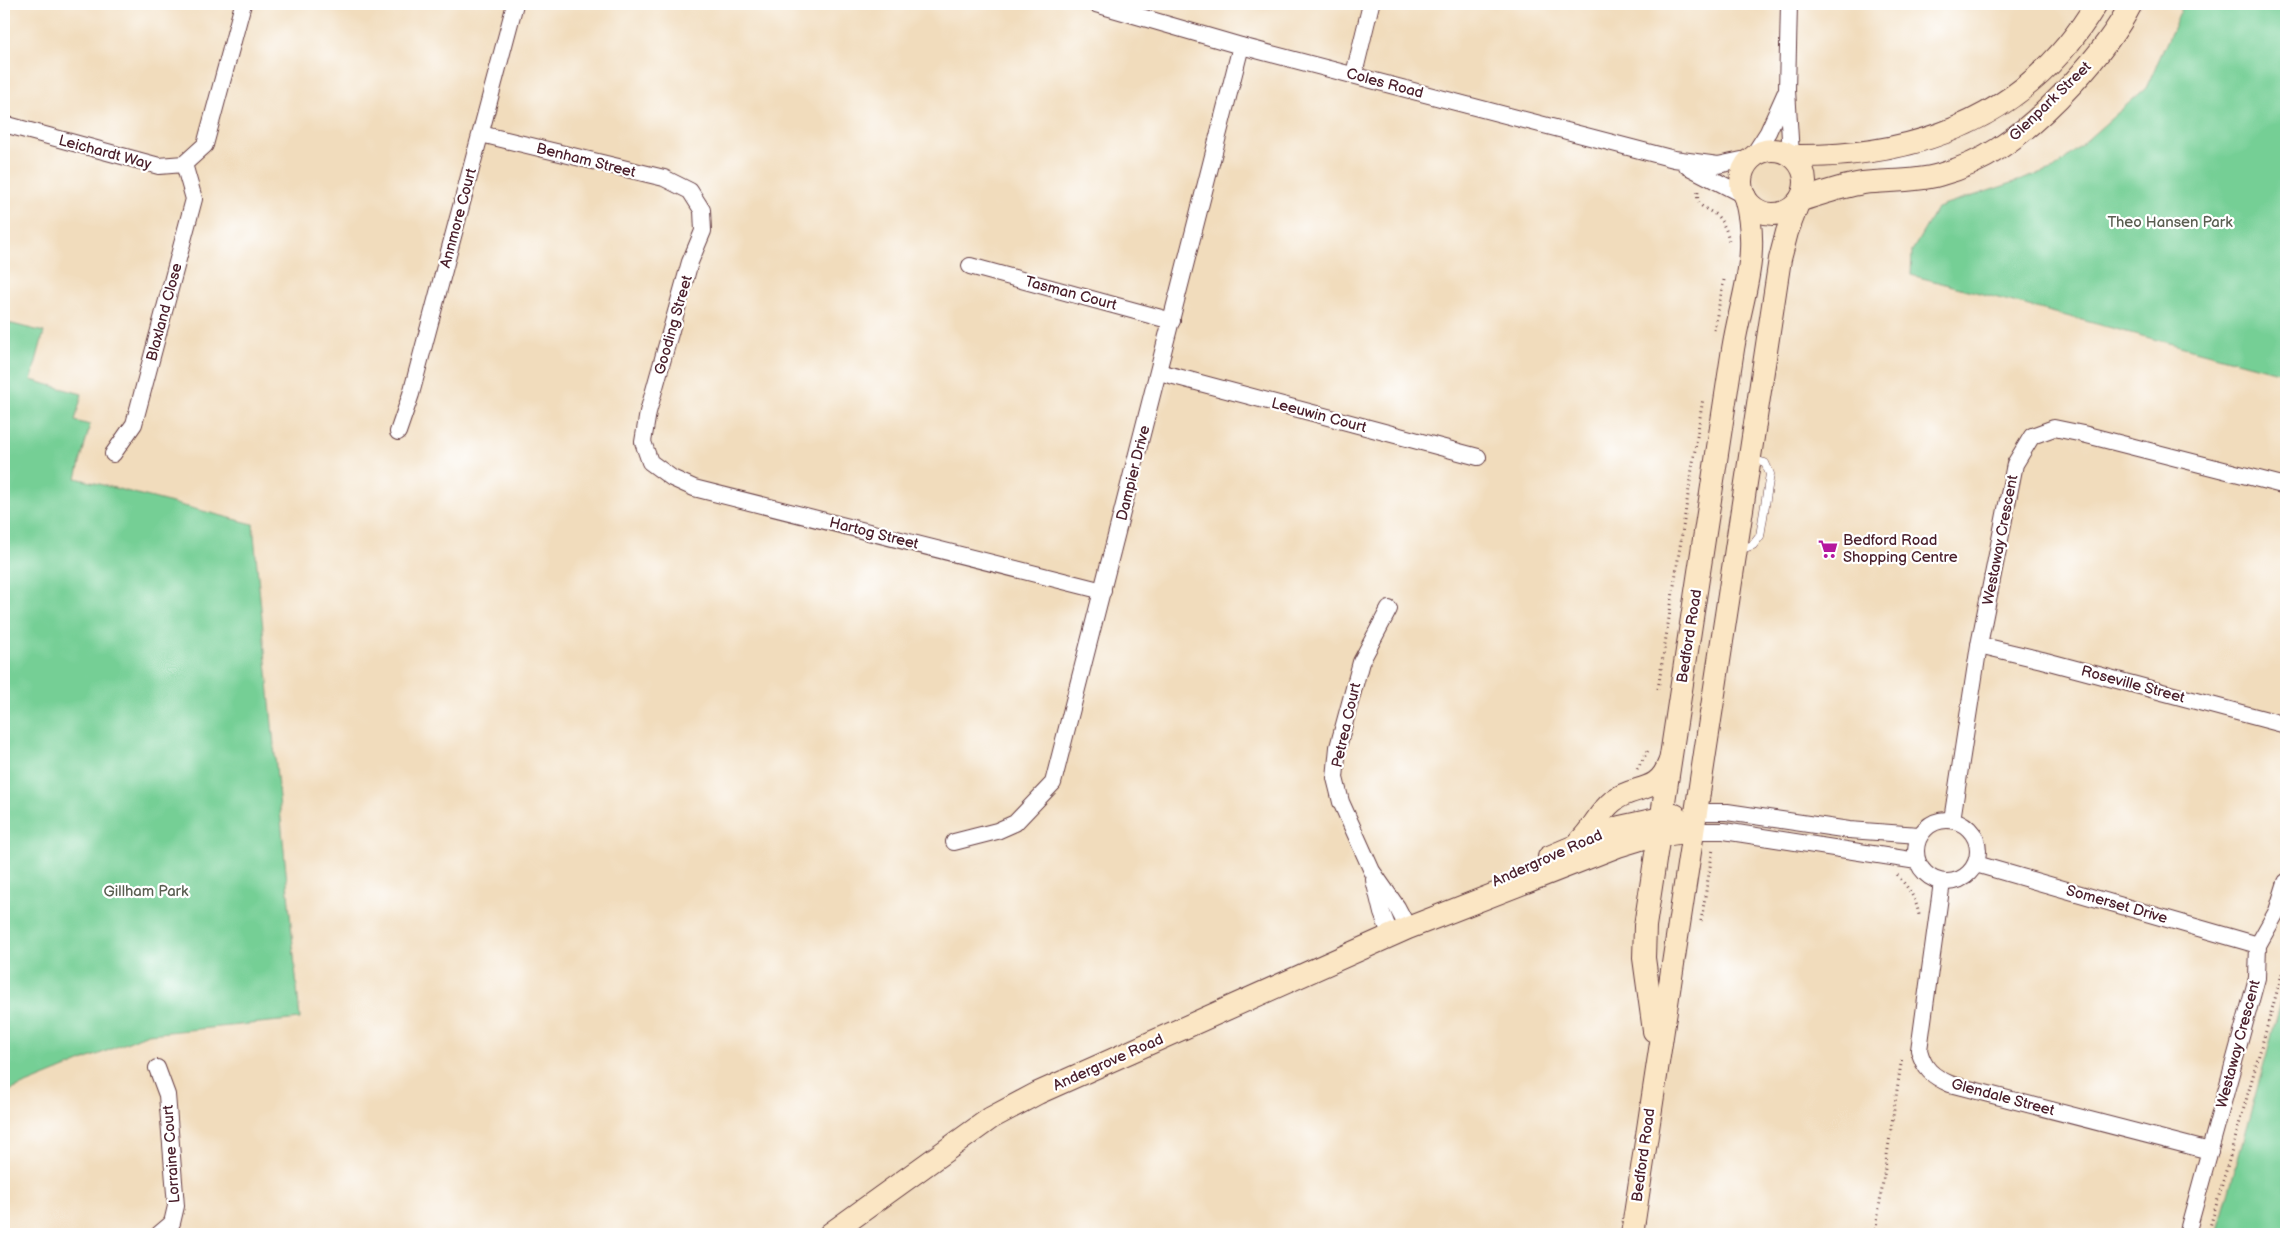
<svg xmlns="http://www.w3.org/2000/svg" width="2290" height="1238" viewBox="0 0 2290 1238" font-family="'Balsamiq Sans',sans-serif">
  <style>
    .green { fill: #75cf95; stroke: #607760 }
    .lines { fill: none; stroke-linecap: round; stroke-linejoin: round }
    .lane-casing { stroke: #633b41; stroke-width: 9 }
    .street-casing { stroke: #633b41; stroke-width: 18 }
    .secondary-casing { stroke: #633b41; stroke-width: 24 }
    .path { stroke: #633b41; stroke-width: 3; stroke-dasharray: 1 4; stroke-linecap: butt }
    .lane { stroke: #fff; stroke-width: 8 }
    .street { stroke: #fff; stroke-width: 16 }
    .secondary { stroke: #fbe6c4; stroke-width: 22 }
    .labels { text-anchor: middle; stroke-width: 4.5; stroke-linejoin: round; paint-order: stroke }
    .street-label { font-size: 15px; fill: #4a1f2b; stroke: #fff }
    .park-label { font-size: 15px; fill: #595d50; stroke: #fff }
    .poi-label { font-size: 15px; fill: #4a1f2b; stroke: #fff; text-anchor: start }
  </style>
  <rect width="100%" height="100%" fill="#fff"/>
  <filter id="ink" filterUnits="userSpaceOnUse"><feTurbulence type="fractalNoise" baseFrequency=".02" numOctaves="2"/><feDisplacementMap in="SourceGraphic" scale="10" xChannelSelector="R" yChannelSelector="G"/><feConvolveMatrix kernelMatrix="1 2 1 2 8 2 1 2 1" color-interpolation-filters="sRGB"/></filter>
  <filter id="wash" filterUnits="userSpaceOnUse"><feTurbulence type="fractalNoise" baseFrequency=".0096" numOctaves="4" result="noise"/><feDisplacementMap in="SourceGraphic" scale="20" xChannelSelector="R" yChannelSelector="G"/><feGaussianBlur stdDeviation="1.12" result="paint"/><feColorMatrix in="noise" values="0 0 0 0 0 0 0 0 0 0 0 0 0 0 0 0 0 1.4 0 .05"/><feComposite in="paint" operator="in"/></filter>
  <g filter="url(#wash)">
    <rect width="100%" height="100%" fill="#f1dcbc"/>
    <g class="green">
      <path d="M2184,4H2286V374L1911,275L1912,251L1937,208L2054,169L2146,88Z"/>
      <path d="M4,322L44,332L31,380L82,394L75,421L90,425L76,478L253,524L300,1019L148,1034L4,1093Z"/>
      <path d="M2286,984V1234H2217Z"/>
    </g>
  </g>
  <g filter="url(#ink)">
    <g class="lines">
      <defs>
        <path id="lane" d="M1739,550L1753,545L1760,536L1770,474L1765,463L1750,459"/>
        <g id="street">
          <path d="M1096,4L1241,46L1674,159L1718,165L1751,158"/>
          <path d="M1789,4L1787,90L1791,155"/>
          <path d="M1354,74L1371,4"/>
          <path d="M4,124L159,166L184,164L205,145L243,4"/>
          <path d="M481,134L664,178L690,191L702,210L703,231L690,262L648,412L643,442L650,462L672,478L694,488L1103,591"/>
          <path d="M1752,157L1768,132L1785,94"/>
          <path d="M1687,166L1743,195"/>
          <path d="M970,266L1172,321"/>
          <path d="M1159,372L1478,457"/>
          <path d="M398,432L411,394L515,4"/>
          <path d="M113,454L134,424L194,199L184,164"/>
          <path d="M1389,609L1361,662L1338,747L1335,778L1341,802L1372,871L1397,907L1408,928"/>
          <path d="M1979,645L2042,660L2286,725"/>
          <path d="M1694,812H1727L1849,830L1919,835"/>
          <circle cx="1947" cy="851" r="31"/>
          <path d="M1952,820L1979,645L2015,464L2032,436L2054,428L2083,434L2286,486"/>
          <path d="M1691,831H1724L1917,861"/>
          <path d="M954,842L997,831L1015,823L1053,783L1241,46"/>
          <path d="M1976,864L2258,945"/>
          <path d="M1374,880L1382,913L1391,936"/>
          <path d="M1942,882L1919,1050C1924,1069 1932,1076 1950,1084L2210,1151"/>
          <path d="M157,1068L167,1095L176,1206L172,1223L159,1234"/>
          <path d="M2187,1234L2257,978L2258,945L2277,911L2286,882"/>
        </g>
        <g id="secondary">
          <circle cx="1773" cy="182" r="32"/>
          <path d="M1792,156C1919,158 2029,117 2096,4"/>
          <path d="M1801,200C1821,194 1842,186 1863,183C1888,180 1914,182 1939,175C1960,169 1980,161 1998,149C2044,119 2106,53 2131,4"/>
          <path d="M1580,841C1593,829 1599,812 1613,801C1634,784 1658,795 1669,763"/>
          <path d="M1549,857L1620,827L1675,815"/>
          <path d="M1654,1031L1644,958L1645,926L1733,349C1742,293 1761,256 1745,197"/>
          <path d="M830,1234L991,1118L1038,1093L1408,928L1618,846L1644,838L1691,831"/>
          <path d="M1632,1234C1680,909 1729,584 1780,259L1787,232L1799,201"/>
        </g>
      </defs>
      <use href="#lane" class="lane-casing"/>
      <use href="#street" class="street-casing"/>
      <use href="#secondary" class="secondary-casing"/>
      <g class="path">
        <path d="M1698,192C1695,209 1709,208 1718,217C1724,224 1728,233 1729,242"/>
        <path d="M1714,330L1724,280"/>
        <path d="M1658,689L1703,398"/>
        <path d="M1637,769L1649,749"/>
        <path d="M1897,875C1908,887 1916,898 1919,915"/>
        <path d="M1701,921L1713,849"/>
        <path d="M1875,1234L1902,1057"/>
        <path d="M2208,1234L2286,960"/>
      </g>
      <use href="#lane" class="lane"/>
      <use href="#street" class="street"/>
      <use href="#secondary" class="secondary"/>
    </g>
  </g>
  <defs>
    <symbol id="supermarket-bare" viewBox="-9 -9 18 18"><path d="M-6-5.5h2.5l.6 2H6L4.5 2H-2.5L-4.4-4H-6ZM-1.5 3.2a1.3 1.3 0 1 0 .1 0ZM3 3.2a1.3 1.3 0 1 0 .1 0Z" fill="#b5179e" stroke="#fff" stroke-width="2.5" paint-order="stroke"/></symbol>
  </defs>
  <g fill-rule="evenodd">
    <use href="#supermarket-bare" x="1814" y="535" width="28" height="28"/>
  </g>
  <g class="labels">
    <g class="street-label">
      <text transform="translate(1385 83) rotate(15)" y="5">Coles Road</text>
      <text transform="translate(2050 101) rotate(-44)" y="5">Glenpark Street</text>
      <text transform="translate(105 152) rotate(15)" y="5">Leichardt Way</text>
      <text transform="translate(586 160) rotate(14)" y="5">Benham Street</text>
      <text transform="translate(458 218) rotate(-75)" y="5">Annmore Court</text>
      <text transform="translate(1071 293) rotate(15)" y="5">Tasman Court</text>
      <text transform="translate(164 312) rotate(-75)" y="5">Blaxland Close</text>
      <text transform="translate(673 325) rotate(-74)" y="5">Gooding Street</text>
      <text transform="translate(1319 415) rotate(15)" y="5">Leeuwin Court</text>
      <text transform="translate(1133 473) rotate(-76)" y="5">Dampier Drive</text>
      <text transform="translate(874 533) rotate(14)" y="5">Hartog Street</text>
      <text transform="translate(2000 540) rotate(-79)" y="5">Westaway Crescent</text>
      <text transform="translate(1689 636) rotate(-81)" y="5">Bedford Road</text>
      <text transform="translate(2133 684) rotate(15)" y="5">Roseville Street</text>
      <text transform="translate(1346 725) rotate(-77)" y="5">Petrea Court</text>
      <text transform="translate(1547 858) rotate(-24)" y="5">Andergrove Road</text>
      <text transform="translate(2117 904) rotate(16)" y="5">Somerset Drive</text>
      <text transform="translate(2238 1044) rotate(-75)" y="5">Westaway Crescent</text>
      <text transform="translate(1108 1062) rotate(-24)" y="5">Andergrove Road</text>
      <text transform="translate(2003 1097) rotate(15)" y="5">Glendale Street</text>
      <text transform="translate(171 1154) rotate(-94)" y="5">Lorraine Court</text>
      <text transform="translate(1643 1155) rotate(-82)" y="5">Bedford Road</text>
    </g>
    <g class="park-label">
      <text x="2170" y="227">Theo Hansen Park</text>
      <text x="146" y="896">Gillham Park</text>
    </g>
    <g class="poi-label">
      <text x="1843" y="545">Bedford Road<tspan x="1843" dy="17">Shopping Centre</tspan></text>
    </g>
  </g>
  <rect width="2290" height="1238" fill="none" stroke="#fff" stroke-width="20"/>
</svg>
